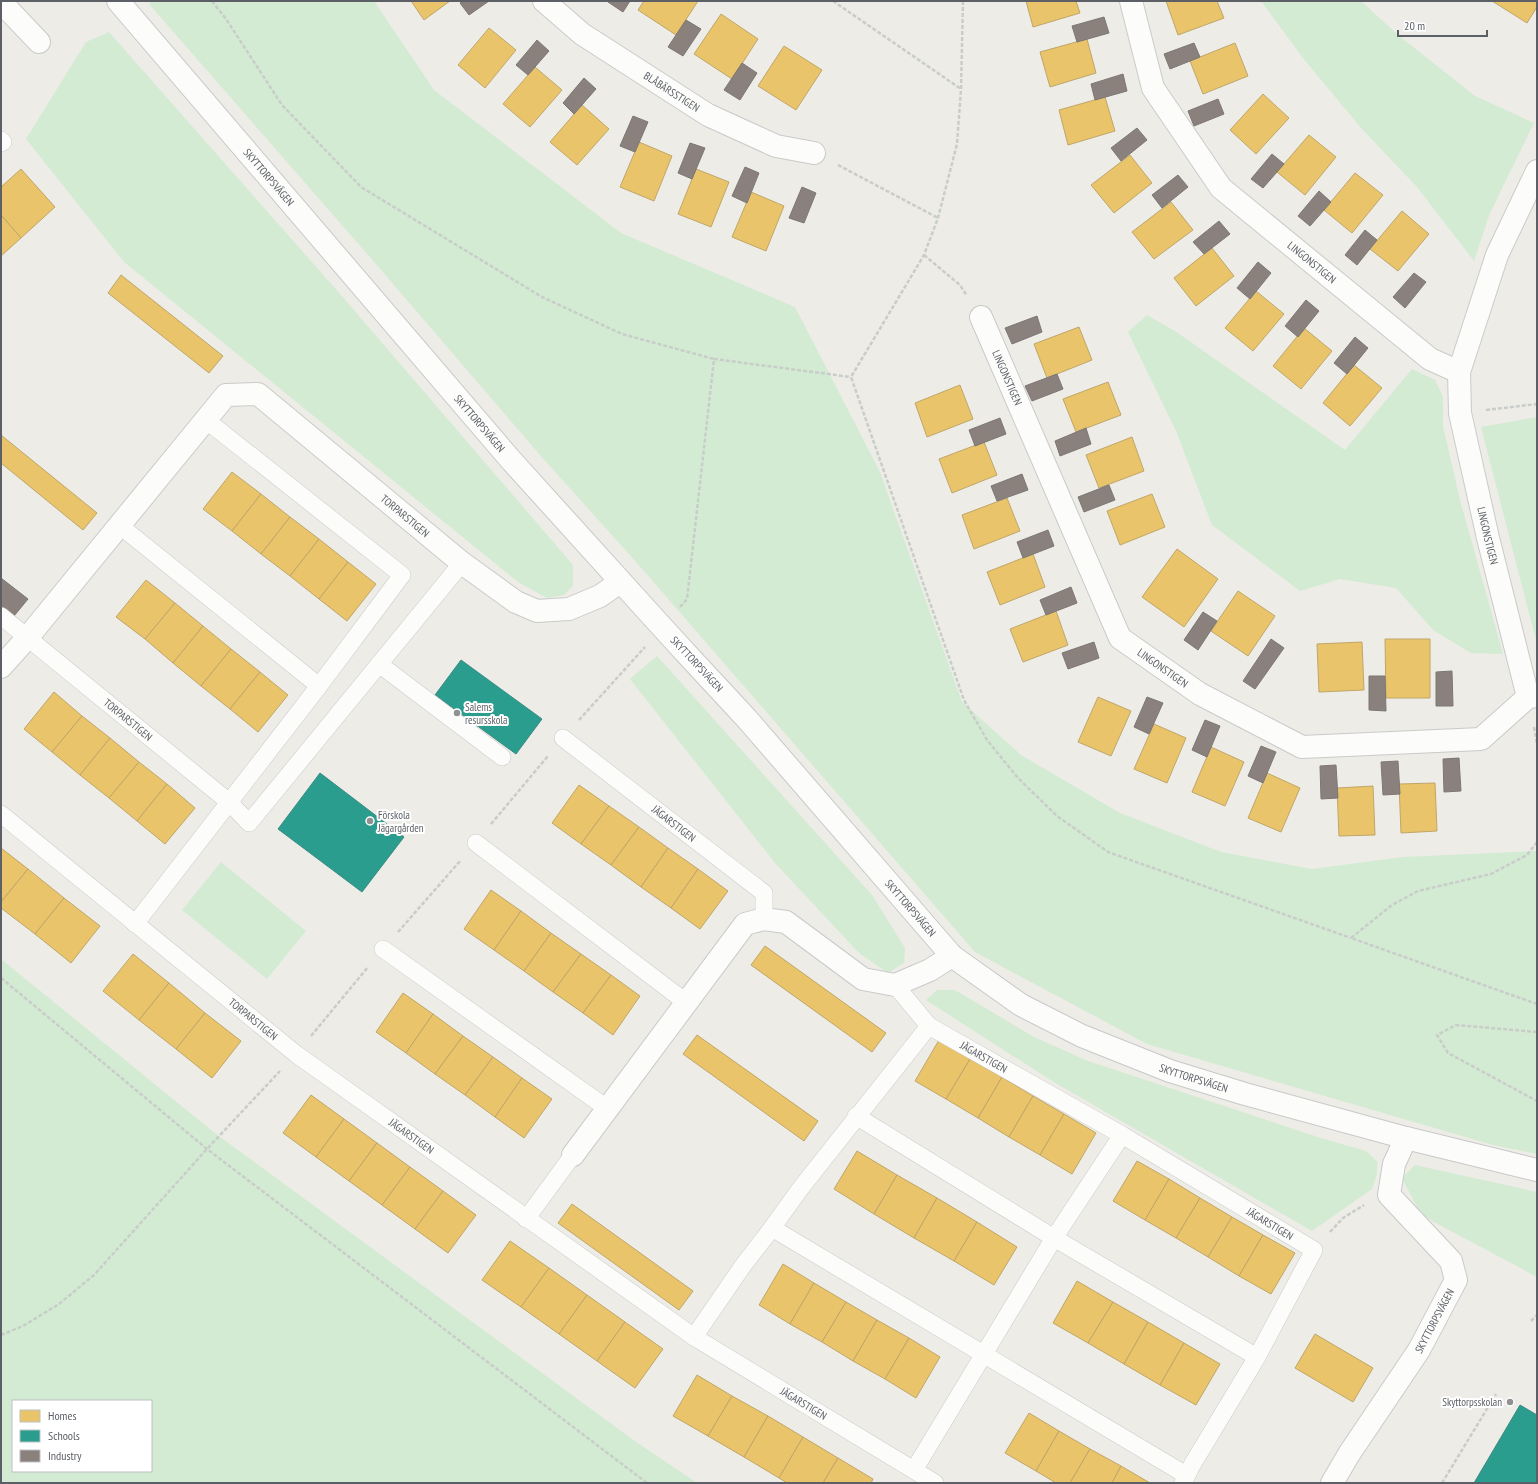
<svg xmlns="http://www.w3.org/2000/svg" width="1538" height="1484" viewBox="0 0 1538 1484" font-family="'PT Sans Narrow',sans-serif">
  <style>
    .green { fill: #d3ebd2; fill-rule: evenodd }
    .homes { fill: #e9c46a; stroke: #bfa669 }
    .schools { fill: #2a9d8f; stroke: #398b83 }
    .industry { fill: #8a817c; stroke: #7c7775 }
    .lines { fill: none; stroke-linecap: round; stroke-linejoin: round }
    .lane-casing { stroke: #cacac9; stroke-width: 18 }
    .street-casing { stroke: #cacac9; stroke-width: 24 }
    .secondary-casing { stroke: #c8c8c8; stroke-width: 24 }
    .path { stroke: #c9cdca; stroke-width: 2.5; stroke-dasharray: 4 2; stroke-linecap: butt }
    .lane { stroke: #fcfcfb; stroke-width: 17 }
    .street { stroke: #fcfcfb; stroke-width: 22 }
    .secondary { stroke: #fcfcfb; stroke-width: 22 }
    .secondary-bridge-casing { stroke: #c8c8c8; stroke-width: 24; stroke-linecap: butt }
    .secondary-bridge { stroke: #fcfcfb; stroke-width: 22 }
    .poi-dot { fill: #8f9193; stroke: #fff; stroke-width: 1.5 }
    .labels { text-anchor: middle; stroke-width: 4; stroke-linejoin: round; paint-order: stroke }
    .street-label { font-size: 11px; fill: #5c6066; stroke: #fff }
    .poi-label { font-size: 11px; fill: #5c6066; stroke: #fff; text-anchor: start }
  </style>
  <rect width="100%" height="100%" fill="#edece7"/>
  <g class="green">
    <path d="M153,1H374L434,90L621,233L795,307L880,472L962,702L1021,755L1120,813L1221,852L1312,869L1403,857L1537,851V1154L1493,1145L1147,1044L975,952L637,563L540,455L375,263L149,4Z"/>
    <path d="M1261,1H1361L1398,35L1475,96L1534,123L1490,213L1474,261L1417,187L1362,129L1303,58Z"/>
    <path d="M109,32L341,295L573,565V586L564,595L547,598L518,582L124,262L26,139L86,42Z"/>
    <path d="M1147,315L1175,331L1345,450L1412,369L1435,380L1443,397V426L1460,500L1503,654L1471,653L1433,630L1396,588L1340,579L1300,591L1212,525L1176,431L1128,332Z"/>
    <path d="M1537,417V644L1481,427Z"/>
    <path d="M657,656L872,895L905,948L904,963L888,973L859,953L775,863L630,679Z"/>
    <path d="M221,862L306,931L267,979L182,910Z"/>
    <path d="M1,959L216,1134L632,1439L697,1483H1ZM13,1401H151V1471H13Z"/>
    <path d="M937,990H955L1034,1037L1088,1061L1324,1139L1366,1151L1377,1161V1174L1372,1189L1312,1231L1052,1081L926,1000Z"/>
    <path d="M1415,1165L1537,1192V1277L1421,1215L1402,1178Z"/>
  </g>
  <g class="homes">
    <path d="M411,1H450L424,20Z"/>
    <path d="M644,1H698L676,35L638,10Z"/>
    <path d="M1026,1H1076L1080,13L1033,27Z"/>
    <path d="M1166,1H1217L1224,18L1178,35Z"/>
    <path d="M1492,1H1537V7L1527,23Z"/>
    <path d="M721,14L758,39L732,79L694,54Z"/>
    <path d="M489,28L516,50L485,88L458,65Z"/>
    <path d="M1087,39L1096,73L1050,87L1040,52Z"/>
    <path d="M1235,43L1248,76L1203,94L1190,61Z"/>
    <path d="M784,46L822,70L796,110L758,86Z"/>
    <path d="M535,67L562,90L530,127L503,104Z"/>
    <path d="M1263,94L1289,118L1256,154L1230,130Z"/>
    <path d="M1105,97L1115,131L1068,145L1059,110Z"/>
    <path d="M582,105L609,129L577,165L550,142Z"/>
    <path d="M1309,135L1336,157L1305,195L1277,172Z"/>
    <path d="M639,142L672,156L654,201L620,187Z"/>
    <path d="M1130,155L1152,183L1114,213L1091,185Z"/>
    <path d="M21,169L55,207L21,238L1,215V187Z"/>
    <path d="M696,169L729,182L711,227L678,214Z"/>
    <path d="M1355,173L1383,195L1352,233L1324,210Z"/>
    <path d="M751,192L784,206L766,251L732,237Z"/>
    <path d="M1171,202L1193,230L1154,259L1132,232Z"/>
    <path d="M1402,211L1429,234L1398,271L1370,249Z"/>
    <path d="M1,215L21,238L1,256Z"/>
    <path d="M1212,248L1234,276L1196,306L1174,278Z"/>
    <path d="M121,275L223,356L209,373L108,293Z"/>
    <path d="M1256,291L1284,314L1253,351L1225,328Z"/>
    <path d="M1079,327L1092,360L1047,378L1034,344Z"/>
    <path d="M1304,328L1332,351L1301,389L1273,366Z"/>
    <path d="M1354,365L1382,388L1350,426L1323,403Z"/>
    <path d="M1108,382L1121,415L1076,432L1063,399Z"/>
    <path d="M960,385L973,419L927,437L915,403Z"/>
    <path d="M1,435L97,513L83,530L1,463Z"/>
    <path d="M1132,437L1144,471L1099,488L1086,455Z"/>
    <path d="M984,442L997,475L952,493L939,459Z"/>
    <path d="M232,472L261,494L232,531L203,509Z"/>
    <path d="M261,494L290,517L261,554L232,531Z"/>
    <path d="M1152,494L1165,527L1120,545L1107,511Z"/>
    <path d="M1007,498L1020,531L974,549L962,515Z"/>
    <path d="M290,517L319,539L290,576L261,554Z"/>
    <path d="M319,539L348,562L319,599L290,576Z"/>
    <path d="M1177,549L1218,579L1184,627L1142,597Z"/>
    <path d="M1033,554L1045,587L1000,605L987,572Z"/>
    <path d="M348,562L376,584L347,621L319,599Z"/>
    <path d="M146,580L175,603L145,639L116,617Z"/>
    <path d="M1238,591L1275,616L1248,656L1211,631Z"/>
    <path d="M175,603L203,626L173,663L145,639Z"/>
    <path d="M1056,611L1068,645L1023,662L1010,629Z"/>
    <path d="M203,626L231,649L201,686L173,663Z"/>
    <path d="M1385,639H1430V698H1386Z"/>
    <path d="M1362,642L1364,690L1319,692L1317,644Z"/>
    <path d="M231,649L260,672L230,709L201,686Z"/>
    <path d="M260,672L288,695L258,732L230,709Z"/>
    <path d="M54,692L82,716L52,752L24,729Z"/>
    <path d="M1098,697L1131,711L1111,756L1078,742Z"/>
    <path d="M82,716L110,738L80,775L52,752Z"/>
    <path d="M1154,724L1186,738L1167,783L1134,769Z"/>
    <path d="M110,738L139,762L109,798L80,775Z"/>
    <path d="M1211,747L1244,762L1225,806L1192,792Z"/>
    <path d="M139,762L167,784L137,821L109,798Z"/>
    <path d="M1267,773L1300,788L1281,832L1248,818Z"/>
    <path d="M1435,783L1437,831L1401,833L1399,784Z"/>
    <path d="M167,784L195,808L165,844L137,821Z"/>
    <path d="M579,785L609,806L581,844L552,823Z"/>
    <path d="M1373,786L1375,835L1339,836L1337,788Z"/>
    <path d="M609,806L639,827L611,865L581,844Z"/>
    <path d="M639,827L668,848L641,887L611,865Z"/>
    <path d="M1,848L28,869L1,902Z"/>
    <path d="M668,848L698,869L671,908L641,887Z"/>
    <path d="M28,869L64,898L35,934L1,908V902Z"/>
    <path d="M698,869L728,891L700,929L671,908Z"/>
    <path d="M491,890L521,911L494,950L464,929Z"/>
    <path d="M64,898L100,926L71,963L35,934Z"/>
    <path d="M521,911L551,933L524,971L494,950Z"/>
    <path d="M551,933L581,954L553,992L524,971Z"/>
    <path d="M765,946L886,1033L872,1052L751,965Z"/>
    <path d="M133,954L169,983L139,1020L103,991Z"/>
    <path d="M581,954L611,975L583,1013L553,992Z"/>
    <path d="M611,975L640,996L613,1035L583,1013Z"/>
    <path d="M169,983L205,1013L176,1049L139,1020Z"/>
    <path d="M403,993L433,1014L406,1053L376,1032Z"/>
    <path d="M205,1013L241,1041L212,1078L176,1049Z"/>
    <path d="M433,1014L463,1036L435,1074L406,1053Z"/>
    <path d="M697,1035L818,1121L804,1141L683,1054Z"/>
    <path d="M463,1036L493,1057L465,1095L435,1074Z"/>
    <path d="M939,1040L970,1059L946,1099L915,1081Z"/>
    <path d="M493,1057L522,1078L495,1117L465,1095Z"/>
    <path d="M970,1059L1002,1077L978,1118L946,1099Z"/>
    <path d="M1002,1077L1033,1096L1009,1137L978,1118Z"/>
    <path d="M522,1078L552,1099L524,1138L495,1117Z"/>
    <path d="M311,1095L344,1119L316,1157L283,1133Z"/>
    <path d="M1033,1096L1064,1114L1040,1155L1009,1137Z"/>
    <path d="M1064,1114L1096,1133L1072,1174L1040,1155Z"/>
    <path d="M344,1119L377,1143L349,1181L316,1157Z"/>
    <path d="M377,1143L410,1167L382,1205L349,1181Z"/>
    <path d="M857,1151L897,1175L874,1214L834,1189Z"/>
    <path d="M1137,1161L1169,1179L1145,1220L1113,1201Z"/>
    <path d="M410,1167L443,1191L415,1229L382,1205Z"/>
    <path d="M897,1175L937,1198L914,1238L874,1214Z"/>
    <path d="M1169,1179L1200,1198L1176,1238L1145,1220Z"/>
    <path d="M443,1191L476,1215L448,1253L415,1229Z"/>
    <path d="M937,1198L977,1222L954,1261L914,1238Z"/>
    <path d="M1200,1198L1232,1217L1208,1257L1176,1238Z"/>
    <path d="M572,1204L693,1291L679,1310L558,1223Z"/>
    <path d="M1232,1217L1263,1235L1239,1276L1208,1257Z"/>
    <path d="M977,1222L1017,1247L994,1285L954,1261Z"/>
    <path d="M1263,1235L1295,1253L1271,1294L1239,1276Z"/>
    <path d="M510,1241L549,1268L521,1307L482,1280Z"/>
    <path d="M783,1264L814,1283L790,1324L759,1305Z"/>
    <path d="M549,1268L587,1295L559,1334L521,1307Z"/>
    <path d="M1077,1281L1113,1302L1088,1343L1053,1323Z"/>
    <path d="M814,1283L846,1302L822,1342L790,1324Z"/>
    <path d="M587,1295L625,1322L597,1361L559,1334Z"/>
    <path d="M846,1302L877,1320L853,1361L822,1342Z"/>
    <path d="M1113,1302L1148,1322L1124,1364L1088,1343Z"/>
    <path d="M877,1320L909,1338L885,1379L853,1361Z"/>
    <path d="M625,1322L663,1349L635,1388L597,1361Z"/>
    <path d="M1148,1322L1184,1343L1160,1385L1124,1364Z"/>
    <path d="M1315,1334L1373,1368L1353,1402L1295,1368Z"/>
    <path d="M909,1338L940,1357L916,1398L885,1379Z"/>
    <path d="M1184,1343L1220,1364L1196,1405L1160,1385Z"/>
    <path d="M697,1375L732,1396L708,1436L673,1416Z"/>
    <path d="M732,1396L768,1416L744,1457L708,1436Z"/>
    <path d="M1029,1413L1059,1431L1036,1471L1005,1453Z"/>
    <path d="M768,1416L803,1437L779,1478L744,1457Z"/>
    <path d="M1059,1431L1090,1449L1070,1483H1056L1036,1471Z"/>
    <path d="M803,1437L838,1458L823,1483H787L779,1478Z"/>
    <path d="M1090,1449L1121,1466L1112,1483H1070Z"/>
    <path d="M838,1458L873,1479L871,1483H823Z"/>
    <path d="M1121,1466L1150,1483H1112Z"/>
  </g>
  <g class="schools">
    <path d="M461,660L542,719L516,754L435,695Z"/>
    <path d="M320,773L404,837L362,892L278,829Z"/>
    <path d="M1520,1405L1537,1415V1483H1474Z"/>
  </g>
  <g class="industry">
    <path d="M463,1H489L469,15L460,3Z"/>
    <path d="M608,1H630L623,12L608,2Z"/>
    <path d="M1104,17L1109,33L1077,42L1072,26Z"/>
    <path d="M686,20L701,29L683,56L668,47Z"/>
    <path d="M537,40L549,51L528,75L516,65Z"/>
    <path d="M1194,43L1200,57L1170,69L1164,54Z"/>
    <path d="M742,63L757,73L740,100L724,90Z"/>
    <path d="M1123,74L1127,91L1095,100L1091,84Z"/>
    <path d="M584,78L596,89L574,114L563,103Z"/>
    <path d="M1218,99L1224,114L1194,126L1188,111Z"/>
    <path d="M633,116L648,122L635,152L620,146Z"/>
    <path d="M1137,128L1147,140L1121,161L1111,148Z"/>
    <path d="M690,143L705,148L692,179L678,173Z"/>
    <path d="M1272,154L1284,164L1263,188L1251,179Z"/>
    <path d="M745,167L759,173L747,203L732,196Z"/>
    <path d="M1178,175L1188,187L1162,208L1152,195Z"/>
    <path d="M802,187L816,193L804,223L789,218Z"/>
    <path d="M1319,191L1331,202L1310,226L1298,216Z"/>
    <path d="M1219,221L1230,234L1204,254L1193,242Z"/>
    <path d="M1365,230L1377,240L1357,265L1345,255Z"/>
    <path d="M1258,262L1271,273L1250,299L1237,288Z"/>
    <path d="M1414,273L1426,282L1405,308L1393,297Z"/>
    <path d="M1306,300L1319,311L1298,337L1285,326Z"/>
    <path d="M1037,316L1042,332L1012,344L1005,328Z"/>
    <path d="M1355,337L1368,348L1347,374L1334,363Z"/>
    <path d="M1057,374L1063,389L1032,401L1025,386Z"/>
    <path d="M1000,418L1006,434L975,446L969,430Z"/>
    <path d="M1086,428L1091,444L1060,456L1055,441Z"/>
    <path d="M1022,474L1028,490L997,501L991,486Z"/>
    <path d="M1109,485L1115,500L1084,512L1078,497Z"/>
    <path d="M1048,530L1054,546L1023,558L1017,542Z"/>
    <path d="M1,578L28,599L14,616L1,606Z"/>
    <path d="M1071,587L1077,603L1046,615L1040,600Z"/>
    <path d="M1203,612L1217,621L1198,650L1184,640Z"/>
    <path d="M1271,639L1284,648L1255,689L1243,681Z"/>
    <path d="M1094,642L1099,658L1068,669L1062,653Z"/>
    <path d="M1452,671L1453,706H1436V672Z"/>
    <path d="M1369,676H1385L1386,711L1369,710Z"/>
    <path d="M1147,697L1163,703L1149,734L1134,727Z"/>
    <path d="M1205,720L1220,726L1207,757L1192,750Z"/>
    <path d="M1261,746L1276,752L1263,783L1248,776Z"/>
    <path d="M1459,758L1461,791L1444,792L1443,759Z"/>
    <path d="M1398,761L1400,794L1383,795L1381,762Z"/>
    <path d="M1336,765L1338,798L1321,799L1320,766Z"/>
  </g>
  <g class="lines">
    <defs>
      <g id="lane">
        <path d="M1,140L3,142L1,143"/>
        <path d="M119,525L319,686"/>
        <path id="s1" d="M1,616L229,802L249,823L462,563"/>
        <path d="M379,664L502,757"/>
        <path id="s2" d="M563,738L764,893V919"/>
        <path id="s3" d="M1,814L296,1054L694,1337L935,1483"/>
        <path d="M476,843L687,1003"/>
        <path d="M135,924L319,686L402,575L206,420"/>
        <path d="M383,949L608,1109"/>
        <path d="M895,985L929,1026"/>
        <path d="M856,1116L1054,1238L1257,1357"/>
        <path d="M526,1219L573,1155"/>
        <path d="M772,1228L1186,1475"/>
        <path id="s4" d="M694,1337L742,1267L772,1228L800,1189L929,1026L1122,1135"/>
        <path id="s5" d="M914,1470L1054,1238L1122,1135L1314,1250L1257,1357L1192,1465L1183,1483"/>
      </g>
      <g id="street">
        <path id="s6" d="M544,1L582,34L708,115L776,146L814,153"/>
        <path id="s7" d="M1131,1L1153,88L1221,188L1430,359L1459,372"/>
        <path d="M1,2L39,42"/>
        <path id="s8" d="M1537,171L1497,255L1459,372L1460,413L1488,538L1528,697L1537,696"/>
        <path id="s9" d="M981,317L1120,638L1200,694L1302,747L1481,739L1528,697"/>
        <path id="s10" d="M1,667L28,637L226,395L258,394L462,563L516,602L537,611L569,609L600,596L620,582"/>
        <path d="M573,1155L745,924L764,919L786,922L863,979L895,985L930,970L952,956"/>
        <path id="s11" d="M1332,1483L1349,1454L1419,1350L1456,1280L1451,1261L1389,1195L1394,1164L1406,1138"/>
      </g>
      <g id="secondary">
        <path id="s12" d="M118,1L510,459L652,616"/>
        <path id="s13" d="M683,650L747,719L952,956L1021,1005L1082,1036L1170,1071L1245,1094L1406,1138L1537,1170"/>
      </g>
    </defs>
    <use href="#lane" class="lane-casing"/>
    <use href="#street" class="street-casing"/>
    <use href="#secondary" class="secondary-casing"/>
    <g class="path">
      <path d="M212,1L226,19L282,105L361,187L542,297L622,334L714,359"/>
      <path d="M833,1L961,89"/>
      <path d="M963,1L961,89L957,144L938,218L924,255L851,377L964,700L987,740L1018,778L1057,816L1108,852L1351,938"/>
      <path d="M838,165L938,218"/>
      <path d="M924,255L960,285L967,296"/>
      <path d="M1486,410L1537,404"/>
      <path d="M680,607L687,599L714,359L851,377"/>
      <path d="M579,720L645,647"/>
      <path d="M1534,727L1537,744"/>
      <path d="M491,824L548,756"/>
      <path d="M1537,842L1527,855L1491,874L1418,891L1392,905L1351,938L1537,1004"/>
      <path d="M398,932L461,860"/>
      <path d="M1,978L207,1149L647,1483"/>
      <path d="M1537,1032L1456,1025L1437,1035L1448,1053L1537,1101"/>
      <path d="M311,1036L368,967"/>
      <path d="M1330,1232L1343,1218L1364,1205"/>
      <path d="M1531,1321L1537,1315"/>
      <path d="M1,1335L23,1326L59,1304L94,1275L207,1149L280,1071"/>
      <path d="M1442,1483L1496,1394"/>
    </g>
    <use href="#lane" class="lane"/>
    <use href="#street" class="street"/>
    <use href="#secondary" class="secondary"/>
    <defs>
      <path id="secondary-bridge" d="M652,616L683,650"/>
    </defs>
    <use href="#secondary-bridge" class="secondary-bridge-casing"/>
    <use href="#secondary-bridge" class="secondary-bridge"/>
  </g>
  <g class="poi-dot">
    <circle cx="457" cy="713" r="4"/>
    <circle cx="370" cy="821" r="4"/>
    <circle cx="1510" cy="1402" r="4"/>
  </g>
  <g class="labels">
    <g class="street-label">
      <text dy="4" stroke="none"><textPath href="#s6" startOffset="157">BLÅBÄRSSTIGEN</textPath></text>
      <text dy="4" stroke="none"><textPath href="#s12" startOffset="232">SKYTTORPSVÄGEN</textPath></text>
      <text dy="4" stroke="none"><textPath href="#s7" startOffset="328">LINGONSTIGEN</textPath></text>
      <text dy="4" stroke="none"><textPath href="#s9" startOffset="66">LINGONSTIGEN</textPath></text>
      <text dy="4" stroke="none"><textPath href="#s12" startOffset="556">SKYTTORPSVÄGEN</textPath></text>
      <text dy="4" stroke="none"><textPath href="#s10" startOffset="576">TORPARSTIGEN</textPath></text>
      <text dy="4" stroke="none"><textPath href="#s8" startOffset="383">LINGONSTIGEN</textPath></text>
      <text transform="translate(697 664) rotate(47)" y="4">SKYTTORPSVÄGEN</text>
      <text dy="4" stroke="none"><textPath href="#s9" startOffset="402">LINGONSTIGEN</textPath></text>
      <text dy="4" stroke="none"><textPath href="#s1" startOffset="164">TORPARSTIGEN</textPath></text>
      <text dy="4" stroke="none"><textPath href="#s2" startOffset="140">JÄGARSTIGEN</textPath></text>
      <text dy="4" stroke="none"><textPath href="#s13" startOffset="344">SKYTTORPSVÄGEN</textPath></text>
      <text dy="4" stroke="none"><textPath href="#s3" startOffset="325">TORPARSTIGEN</textPath></text>
      <text dy="4" stroke="none"><textPath href="#s4" startOffset="453">JÄGARSTIGEN</textPath></text>
      <text dy="4" stroke="none"><textPath href="#s13" startOffset="680">SKYTTORPSVÄGEN</textPath></text>
      <text dy="4" stroke="none"><textPath href="#s3" startOffset="522">JÄGARSTIGEN</textPath></text>
      <text dy="4" stroke="none"><textPath href="#s5" startOffset="567">JÄGARSTIGEN</textPath></text>
      <text dy="4" stroke="none"><textPath href="#s11" startOffset="192">SKYTTORPSVÄGEN</textPath></text>
      <text dy="4" stroke="none"><textPath href="#s3" startOffset="997">JÄGARSTIGEN</textPath></text>
    </g>
    <g class="poi-label">
      <text x="465" y="711">Salems<tspan x="465" dy="13">resursskola</tspan></text>
      <text x="378" y="819">Förskola<tspan x="378" dy="13">Jägargården</tspan></text>
      <text x="1502" y="1406" text-anchor="end">Skyttorpsskolan</text>
    </g>
  </g>
  <rect width="1538" height="1484" fill="none" stroke="#5c6066" stroke-width="4"/>
  <rect x="12" y="1400" width="140" height="72" fill="#ffffff" stroke="#bebfc2"/>
  <rect x="20" y="1410" width="20" height="12" fill="#e9c46a" stroke="#bebfc2"/>
  <text x="48" y="1420" font-size="12" fill="#5c6066">Homes</text>
  <rect x="20" y="1430" width="20" height="12" fill="#2a9d8f" stroke="#bebfc2"/>
  <text x="48" y="1440" font-size="12" fill="#5c6066">Schools</text>
  <rect x="20" y="1450" width="20" height="12" fill="#8a817c" stroke="#bebfc2"/>
  <text x="48" y="1460" font-size="12" fill="#5c6066">Industry</text>
  <path d="M1398 30v6h89v-6" fill="none" stroke="#5c6066" stroke-width="2"/>
  <text x="1404" y="30" font-size="12" fill="#5c6066" stroke="#ffffff" stroke-width="3" paint-order="stroke">20 m</text>
</svg>
